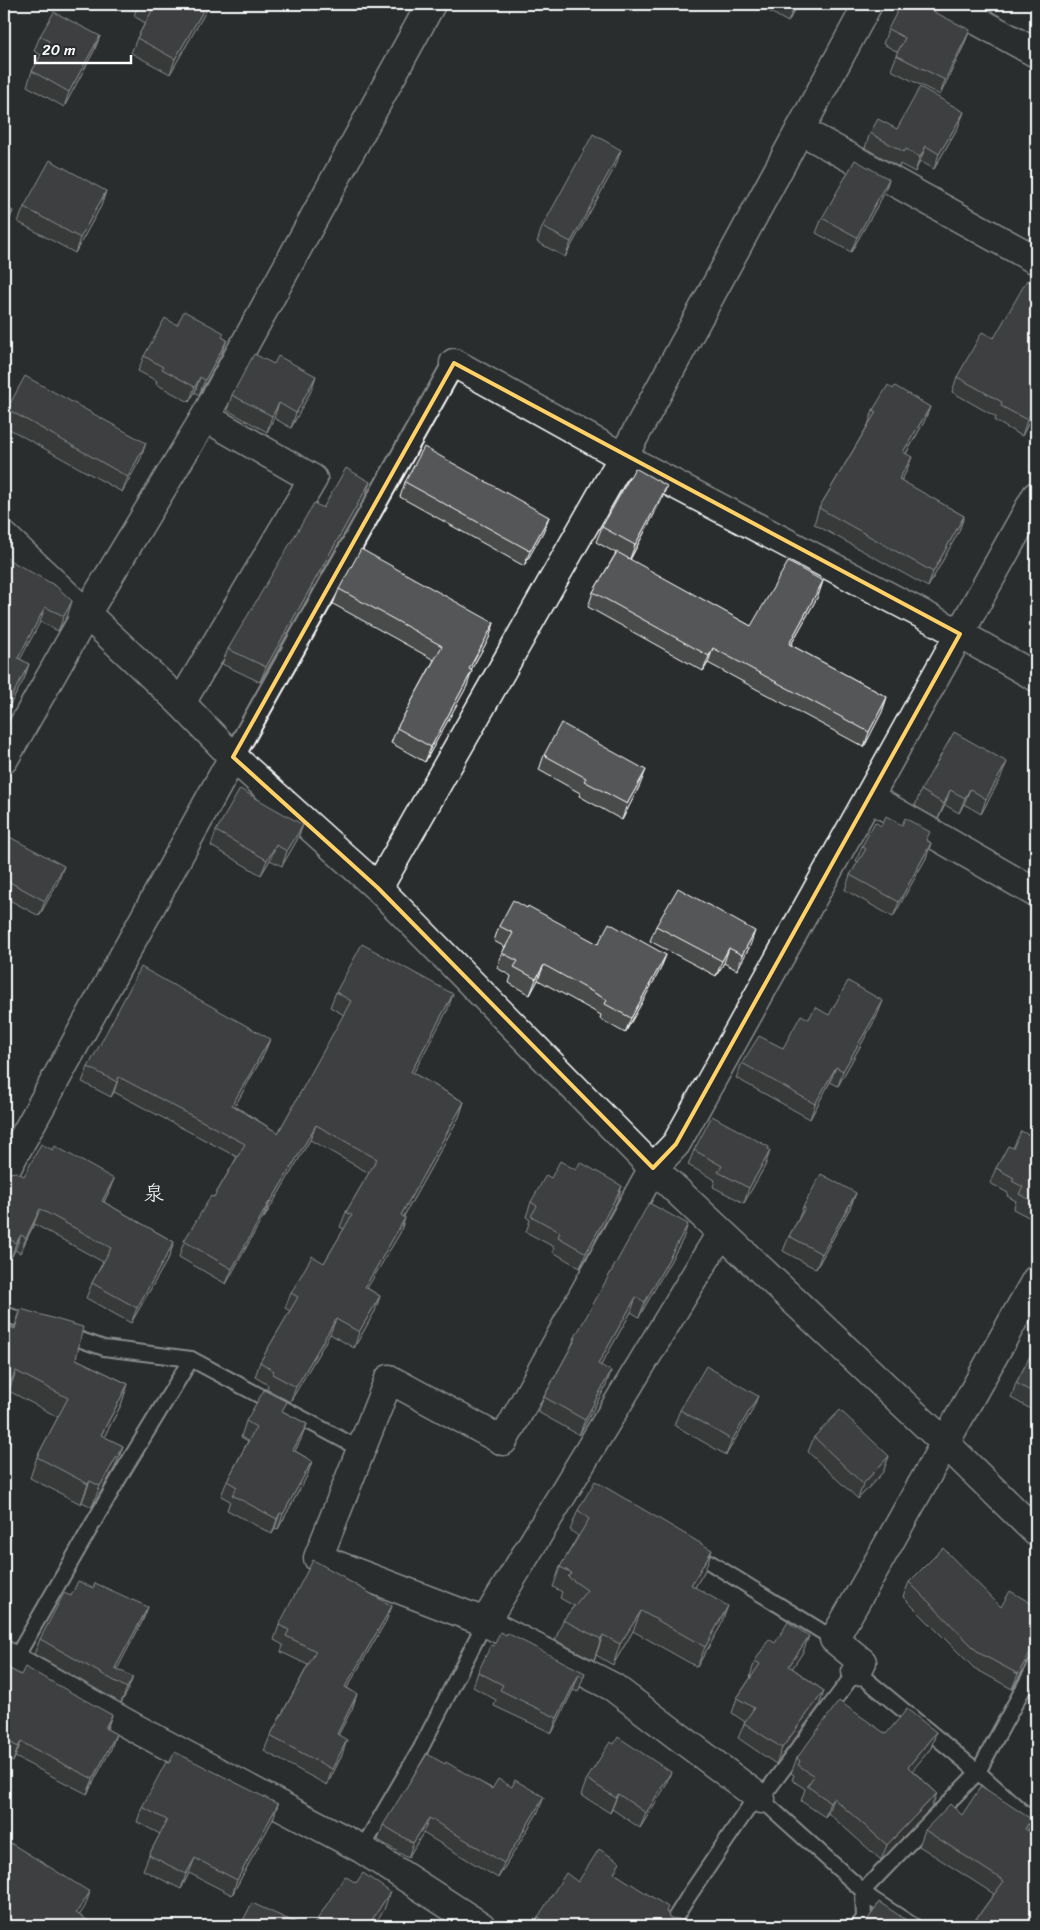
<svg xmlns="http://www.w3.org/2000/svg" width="1040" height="1930" viewBox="0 0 1040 1930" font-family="Sriracha,'Klee One',sans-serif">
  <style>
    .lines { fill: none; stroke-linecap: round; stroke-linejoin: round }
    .service-casing { stroke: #fff; stroke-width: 18 }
    .pedestrian-casing { stroke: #fff; stroke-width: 25 }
    .minor-casing { stroke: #fff; stroke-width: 31 }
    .service { stroke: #2a2d2e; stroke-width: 14 }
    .pedestrian { stroke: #2a2d2e; stroke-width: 21 }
    .minor { stroke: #2a2d2e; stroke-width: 28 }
    .wall { fill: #494b4c; stroke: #fff }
    .shaded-wall { fill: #3c3d3e; stroke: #fff }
    .building { fill: #555758; stroke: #fff }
    .marked { fill: none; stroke: #ffd166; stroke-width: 4; stroke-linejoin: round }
    .labels { text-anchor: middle; stroke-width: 5; stroke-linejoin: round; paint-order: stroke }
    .quarter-label { font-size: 21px; fill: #fff; stroke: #2a2d2e }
  </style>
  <rect width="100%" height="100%" fill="#2a2d2e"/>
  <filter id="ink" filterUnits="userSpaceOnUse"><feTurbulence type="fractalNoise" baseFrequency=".02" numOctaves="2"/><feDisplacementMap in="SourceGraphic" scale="10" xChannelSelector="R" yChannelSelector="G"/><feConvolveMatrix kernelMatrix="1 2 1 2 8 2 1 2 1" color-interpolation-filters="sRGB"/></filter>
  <g filter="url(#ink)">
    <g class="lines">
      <defs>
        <g id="service">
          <path d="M4,1314L34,1324"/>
          <path d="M64,1334L104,1348L191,1359L360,1449"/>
          <path d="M693,1552L834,1639"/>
          <path d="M14,1661L126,1466L191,1359"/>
          <path d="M761,1799L872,1899L914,1926"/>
          <path d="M362,1849L421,1748L485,1622"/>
          <path d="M670,1926L690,1894L751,1804L761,1799L856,1671L978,1772L1036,1824"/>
          <path d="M858,1926L864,1918L863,1891L978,1772L1036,1665"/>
        </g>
        <path id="pedestrian" d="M233,757L454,363"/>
        <g id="minor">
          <path d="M947,4L1036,53"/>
          <path d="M800,130L1036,260"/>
          <path d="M454,363L623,457L960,634L1036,677"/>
          <path d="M4,536L181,703L233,757L378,888L653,1168L944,1442L1036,1532"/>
          <path d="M181,703L313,479L205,417"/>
          <path d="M4,759L86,614L205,417L431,4"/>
          <path d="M869,797L1036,893"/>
          <path d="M378,888L623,457L868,4"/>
          <path d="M4,1173L233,757"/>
          <path d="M485,1622L721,1233"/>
          <path d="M4,1655L133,1727L362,1849L481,1926"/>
          <path d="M856,1671L862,1662L834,1639C903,1521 968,1400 1036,1280"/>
          <path d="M761,1799L613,1687L485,1622L318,1558L389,1379L503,1441L653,1168L676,1144L1036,496"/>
        </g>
      </defs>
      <use href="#service" class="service-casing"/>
      <use href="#pedestrian" class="pedestrian-casing"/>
      <use href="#minor" class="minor-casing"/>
      <use href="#service" class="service"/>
      <use href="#pedestrian" class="pedestrian"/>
      <use href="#minor" class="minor"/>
    </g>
    <g class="wall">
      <path d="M138,4H210L170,74L131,53L137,38L145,23L134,16Z"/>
      <path d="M756,4H798L788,22Z"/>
      <path d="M888,29L964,45L940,95L891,70L898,52L883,44Z"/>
      <path d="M40,36H100L94,51L64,107L27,86L32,71L41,55L34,51Z"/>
      <path d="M964,112L958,127L934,169L920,161L915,172L900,164L899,167L865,148L870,133L897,129Z"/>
      <path d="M616,165L565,257L537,242L542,227Z"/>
      <path d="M889,179L884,194L851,252L816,233L822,218Z"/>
      <path d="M106,191L101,206L75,253L18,222L24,207Z"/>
      <path d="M1036,285V411L1035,410L1022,436L995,421L996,417L952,392L957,377L994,338Z"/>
      <path d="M177,325L222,337L227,340L221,355L199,395L195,392L189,402L156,384L157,381L138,371L144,356Z"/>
      <path d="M274,364L316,376L311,391L291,428L274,418L267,432L227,410L232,395Z"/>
      <path d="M893,389L930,407L924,422L906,454V472L901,481L964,516L959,531L928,587L814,524L819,508L868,425L873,410Z"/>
      <path d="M7,409L141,458L122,492L4,426V417Z"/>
      <path d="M370,482L365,497L260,682L222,664L228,649L323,508Z"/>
      <path d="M405,482L549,517L543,532L524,566L400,497Z"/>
      <path d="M661,501L630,560L751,626L823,581L818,596L791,645L887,697L882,712L864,747L708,663L703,671L588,607L593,592L616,553L596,542L602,527Z"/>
      <path d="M4,537L9,542L4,557L72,601L67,617L58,631L40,622L20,659L29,664L24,679L4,716Z"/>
      <path d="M339,589L494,623L489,638L471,670L467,686L425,762L391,743L397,728L434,660L333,604Z"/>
      <path d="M544,755L640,785L622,820L579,796L580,793L539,770Z"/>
      <path d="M1001,777L981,814L964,804L959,813L945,805L938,819L915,806L921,790Z"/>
      <path d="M1036,782V793L1033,791Z"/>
      <path d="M303,825L297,840L282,866L270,860L261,875L211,846L216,831Z"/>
      <path d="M881,826L927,840L931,843L926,858L893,917L845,890L850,875L858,862L856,861L862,846Z"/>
      <path d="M4,834L58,882L39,916L4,897Z"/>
      <path d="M527,908L598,944L666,955L660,970L625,1033L600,1019L601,1015L538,980L530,995L509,983L511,976L497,968L502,953L505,947L494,941L499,926Z"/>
      <path d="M656,926L750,946L737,970L724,963L716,976L650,941Z"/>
      <path d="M336,992L448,1009L413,1073L464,1102L459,1117L404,1216L405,1218L400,1233L367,1288L380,1296L375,1311L354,1348L330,1334L290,1402L267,1389L268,1385L255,1377L260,1362L290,1311L285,1308L291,1293L324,1263L344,1229L340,1227L346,1212L369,1173L310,1140L264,1218L263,1217L226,1284L179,1257L184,1241L214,1197L237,1157L114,1092L111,1097L82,1082L88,1067L270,1039L264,1054L235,1106L278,1133L344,1015L330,1007Z"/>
      <path d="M829,1015L877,1016L838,1086L830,1082L810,1119L736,1078L742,1063L783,1048L809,1019Z"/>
      <path d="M1036,1139V1221L1013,1209L1016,1201L1007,1196L1008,1193L990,1183L996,1168L1013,1148Z"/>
      <path d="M768,1149L765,1166L744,1203L713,1187L715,1180L688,1165L694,1150Z"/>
      <path d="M4,1172L108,1194L104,1202L174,1242L169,1257L131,1323L86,1298L92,1283L103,1262L34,1224L20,1253L15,1250L11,1258L4,1254Z"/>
      <path d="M551,1178L617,1201L580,1268L553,1252L554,1247L526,1232L530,1220L526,1217L531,1202Z"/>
      <path d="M856,1193L850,1208L816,1269L783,1251L789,1236L798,1220L803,1207Z"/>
      <path d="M683,1239L639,1317L631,1312L601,1365L606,1386L579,1435L538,1412L544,1397L571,1347L575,1337Z"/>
      <path d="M21,1309L76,1359L128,1384L121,1405L104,1437L123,1446L115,1467L92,1507L82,1502L81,1504L30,1478L37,1457L58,1417L9,1391L4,1401V1324L14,1328Z"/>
      <path d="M1036,1345V1412L1011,1398L1016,1383Z"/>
      <path d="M680,1410L752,1411L726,1455L674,1425Z"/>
      <path d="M284,1412L307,1424L301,1439L295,1451L312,1461L307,1476L278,1529L275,1528L272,1534L227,1510L230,1501L221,1496L227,1481L248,1441L241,1437L246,1421Z"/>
      <path d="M814,1437L889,1456L883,1472L858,1499L808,1452Z"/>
      <path d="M578,1510L705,1570L695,1587L720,1627L697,1667L633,1631L613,1665L596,1655L594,1660L555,1640L563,1620L574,1606L560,1598L562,1592L553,1587L560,1567L578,1536L570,1530Z"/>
      <path d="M345,1579L392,1606L386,1621L347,1688L357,1694L352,1709L338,1735L342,1755L327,1785L264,1751L270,1736L308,1665L281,1652L283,1645L274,1640L279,1625Z"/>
      <path d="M909,1582L1036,1647L1012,1689L974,1668L903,1597Z"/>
      <path d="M93,1588L148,1607L142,1622L117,1669L133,1677L127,1692L121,1703L34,1654L40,1639L71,1596Z"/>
      <path d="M775,1643L803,1652L792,1668L824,1691L819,1706L776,1764L738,1738L745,1722L732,1713L737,1698L751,1677L750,1676L755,1661Z"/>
      <path d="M4,1666L21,1675L112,1715L107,1729L111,1749L87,1794L15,1757L13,1762L4,1757Z"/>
      <path d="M478,1672L585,1673L578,1692L573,1690L552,1733L494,1706L496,1700L473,1687Z"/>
      <path d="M936,1732L931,1748L912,1770L937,1793L931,1808L881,1860L828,1813L825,1817L801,1801L805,1789L792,1780L794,1775L791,1773L797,1758L886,1734Z"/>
      <path d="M614,1744L665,1787L640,1828L612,1809L610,1813L581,1795L587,1779Z"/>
      <path d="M445,1764L538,1812L498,1878L423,1833L408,1858L378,1840L383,1825Z"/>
      <path d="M278,1804L273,1819L232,1895L189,1873L181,1889L143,1870L149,1855L160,1834L137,1822L142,1807Z"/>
      <path d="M962,1815L1027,1830L1036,1926H972L975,1920L994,1894L919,1846L925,1830Z"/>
      <path d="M616,1874L666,1911L670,1918L690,1926H535L538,1917L578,1882Z"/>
      <path d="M865,1923L915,1926H864Z"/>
    </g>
    <g class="shaded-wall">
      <path d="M207,4H210L170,74L175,59Z"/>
      <path d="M795,4H798L788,22L794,7Z"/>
      <path d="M970,30L964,45L940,95L945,80Z"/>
      <path d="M100,36L94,51L64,107L69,92Z"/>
      <path d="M964,112L958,127L934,169L939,154Z"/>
      <path d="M926,146L920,161L915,172L920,157Z"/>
      <path d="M621,150L616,165L565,257L571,242Z"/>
      <path d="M889,179L884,194L851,252L857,237Z"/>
      <path d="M106,191L101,206L75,253L80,238Z"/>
      <path d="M13,211L7,226L4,232V227Z"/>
      <path d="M227,340L221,355L199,395L205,380Z"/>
      <path d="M316,376L311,391L291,428L296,413Z"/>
      <path d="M200,377L195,392L189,402L195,387Z"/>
      <path d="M279,403L274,418L267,432L272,416Z"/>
      <path d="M1036,403L1035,410L1022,436L1027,420Z"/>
      <path d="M930,407L924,422L898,467L903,452Z"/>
      <path d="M146,443L141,458L122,492L128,477Z"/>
      <path d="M912,457L906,472L893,494L899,479Z"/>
      <path d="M370,482L365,497L260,682L266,667Z"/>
      <path d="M667,486L661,501L629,561L635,545Z"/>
      <path d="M964,516L959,531L928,587L933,572Z"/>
      <path d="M549,517L543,532L524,566L530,551Z"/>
      <path d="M9,542L4,558V553Z"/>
      <path d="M823,581L818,596L783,659L789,644Z"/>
      <path d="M72,601L67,617L58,631L64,616Z"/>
      <path d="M45,607L40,622L13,673L18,658Z"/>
      <path d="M494,623L489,638L463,684L469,669Z"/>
      <path d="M713,648L708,663L703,671L709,656Z"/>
      <path d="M29,664L24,679L4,716V711Z"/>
      <path d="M472,671L467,686L425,762L431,747Z"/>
      <path d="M887,697L882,712L864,747L869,732Z"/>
      <path d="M1007,762L1001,777L981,814L986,799Z"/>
      <path d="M646,770L640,785L622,820L627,804Z"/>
      <path d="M970,789L964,804L959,813L965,798Z"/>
      <path d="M950,790L945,805L938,819L944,804Z"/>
      <path d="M303,825L297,840L282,866L287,851Z"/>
      <path d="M931,843L926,858L893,917L899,902Z"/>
      <path d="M276,845L270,860L261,875L267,860Z"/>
      <path d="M64,866L58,882L39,916L45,901Z"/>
      <path d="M755,931L750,946L737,970L742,955Z"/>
      <path d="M729,948L724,963L716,976L722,961Z"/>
      <path d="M666,955L660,970L625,1033L631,1018Z"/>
      <path d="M544,965L538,980L530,995L536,979Z"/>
      <path d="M453,994L448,1009L406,1087L411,1072Z"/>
      <path d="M883,1001L877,1016L838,1086L843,1071Z"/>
      <path d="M270,1039L264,1054L227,1120L232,1105Z"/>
      <path d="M836,1067L830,1082L810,1119L815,1104Z"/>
      <path d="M119,1077L114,1092L111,1097Z"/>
      <path d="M464,1102L459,1117L396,1230L401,1215Z"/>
      <path d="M316,1125L310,1140L264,1218L270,1203Z"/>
      <path d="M770,1151L765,1166L744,1203L749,1188Z"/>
      <path d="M114,1179L108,1194L96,1216L102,1201Z"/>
      <path d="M622,1186L617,1201L580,1268L586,1253Z"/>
      <path d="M856,1193L850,1208L816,1269L822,1254Z"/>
      <path d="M269,1202L263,1217L226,1284L232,1269Z"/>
      <path d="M40,1209L34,1224L20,1253L26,1238Z"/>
      <path d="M405,1218L400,1233L359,1302L365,1287Z"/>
      <path d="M688,1224L683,1239L639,1317L645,1302Z"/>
      <path d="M21,1235L15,1250L11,1258L16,1243Z"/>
      <path d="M174,1242L169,1257L131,1323L137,1308Z"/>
      <path d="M380,1296L375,1311L354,1348L359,1332Z"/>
      <path d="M636,1297L631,1312L593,1379L598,1364Z"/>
      <path d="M336,1319L330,1334L290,1402L296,1387Z"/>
      <path d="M16,1371L9,1391L4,1401V1395Z"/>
      <path d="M611,1371L606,1386L579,1435L585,1420Z"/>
      <path d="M128,1384L121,1405L94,1456L101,1435Z"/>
      <path d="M758,1396L752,1411L726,1455L732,1440Z"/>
      <path d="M307,1424L301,1439L288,1465L293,1450Z"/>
      <path d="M123,1446L115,1467L92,1507L100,1486Z"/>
      <path d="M889,1456L883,1472L858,1499L863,1484Z"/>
      <path d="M312,1461L307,1476L278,1529L283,1514Z"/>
      <path d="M90,1481L82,1502L81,1504L88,1484Z"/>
      <path d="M280,1513L275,1528L272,1534L277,1519Z"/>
      <path d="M712,1550L705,1570L684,1606L691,1585Z"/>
      <path d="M392,1606L386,1621L339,1702L345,1687Z"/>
      <path d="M728,1606L720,1627L697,1667L705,1647Z"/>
      <path d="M148,1607L142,1622L112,1679L115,1668Z"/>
      <path d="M641,1611L633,1631L613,1665L620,1644Z"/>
      <path d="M603,1635L596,1655L594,1660L601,1639Z"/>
      <path d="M809,1636L803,1652L784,1681L789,1666Z"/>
      <path d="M1036,1642V1647L1012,1689L1018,1674Z"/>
      <path d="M579,1674L573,1690L552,1733L557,1718Z"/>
      <path d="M133,1677L127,1692L121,1703L127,1688Z"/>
      <path d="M824,1691L819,1706L776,1764L782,1748Z"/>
      <path d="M357,1694L352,1709L331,1749L337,1734Z"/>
      <path d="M112,1715L106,1730L105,1728Z"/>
      <path d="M936,1732L931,1748L903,1782L908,1767Z"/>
      <path d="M116,1734L111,1749L87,1794L93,1779Z"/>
      <path d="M347,1740L342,1755L327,1785L332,1769Z"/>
      <path d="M21,1742L13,1762L18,1747Z"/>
      <path d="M671,1772L665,1787L640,1828L646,1813Z"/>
      <path d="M937,1793L931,1808L881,1860L887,1845Z"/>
      <path d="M618,1794L612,1809L610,1813L616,1798Z"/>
      <path d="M544,1797L538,1812L498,1878L504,1863Z"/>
      <path d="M833,1798L828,1813L825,1817L830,1802Z"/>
      <path d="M278,1804L273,1819L232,1895L237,1880Z"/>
      <path d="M429,1818L423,1833L408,1858L413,1843Z"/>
      <path d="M1031,1819L1026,1834L1025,1829Z"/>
      <path d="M195,1858L189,1873L181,1889L186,1874Z"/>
      <path d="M90,1892L85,1907L72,1926L76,1913Z"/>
      <path d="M390,1892L384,1910L373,1926H368Z"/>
    </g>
    <g class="building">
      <path d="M144,4H207L175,59L137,38L153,9Z"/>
      <path d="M788,4H795L794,7Z"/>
      <path d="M901,4H918L970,30L945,80L896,55L905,38L888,29Z"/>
      <path d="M54,12L100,36L69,92L32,71L49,41L40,36Z"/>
      <path d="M920,87L964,112L939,154L926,146L920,157L906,149L904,152L870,133L878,119L897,129Z"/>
      <path d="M593,134L621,150L571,242L542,227Z"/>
      <path d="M50,160L106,191L80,238L24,207Z"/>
      <path d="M855,160L889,179L857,237L822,218Z"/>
      <path d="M4,206L13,211L4,227Z"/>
      <path d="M1027,280L1036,285V358L1035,361L1036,362V403L1027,420L1001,406L1002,402L957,377L982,332L994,338Z"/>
      <path d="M184,311L224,333L222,337L227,340L205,380L200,377L195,387L162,369L163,367L144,356L165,318L177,325Z"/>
      <path d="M254,354L274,364L278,356L316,376L296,413L279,403L272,416L232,395Z"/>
      <path d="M25,376L146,443L128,477L7,409Z"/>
      <path d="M888,385L893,389L895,386L930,407L903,452L912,457L899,479L964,516L933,572L819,508L876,412L873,410Z"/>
      <path d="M424,447L549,517L530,551L405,482Z"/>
      <path d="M346,468L370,482L266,667L228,649L314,503L323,508Z"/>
      <path d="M635,468L667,486L635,545L602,527Z"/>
      <path d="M4,537L9,542L4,553Z"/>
      <path d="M361,549L494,623L469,669L472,671L431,747L397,728L442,646L339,589Z"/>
      <path d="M617,552L751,626L788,562L823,581L789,644L887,697L869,732L713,648L709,656L593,592Z"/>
      <path d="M4,557L56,586L72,601L64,616L45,607L18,658L29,664L4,711Z"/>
      <path d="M561,723L646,770L627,804L584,781L586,778L544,755Z"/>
      <path d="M954,732L1007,762L986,799L970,789L965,798L950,790L944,804L921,790Z"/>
      <path d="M240,789L303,825L287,851L276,845L267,860L216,831Z"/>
      <path d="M886,816L902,825L905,818L930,832L926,840L931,843L899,902L850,875L866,849L862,846L875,822L881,826Z"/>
      <path d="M4,834L64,866L45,901L4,879Z"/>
      <path d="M678,888L755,931L742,955L729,948L722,961L656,926Z"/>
      <path d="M513,900L527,908L528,906L598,944L609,923L666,955L631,1018L605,1004L607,1000L544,965L536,979L514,967L518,961L502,953L513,933L499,926Z"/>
      <path d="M362,944L453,994L411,1072L464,1102L401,1215L405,1218L365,1287L380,1296L359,1332L336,1319L296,1387L272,1374L274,1371L260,1362L298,1297L291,1293L312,1256L324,1263L352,1215L346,1212L377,1159L316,1125L270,1203L269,1202L232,1269L184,1241L211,1196L214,1197L245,1144L119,1077L117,1082L88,1067L141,967L270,1039L232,1105L278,1133L351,1001L336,992Z"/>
      <path d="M848,981L883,1001L843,1071L836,1067L815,1104L742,1063L759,1036L783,1048L801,1015L809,1019L815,1007L829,1015Z"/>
      <path d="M712,1116L769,1147L768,1149L770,1151L749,1188L718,1172L722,1166L694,1150Z"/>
      <path d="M1021,1131L1036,1139V1203L1019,1194L1023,1187L1012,1181L1014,1178L996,1168L1008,1146L1013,1148Z"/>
      <path d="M41,1144L53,1150L55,1146L114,1179L102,1201L174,1242L137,1308L92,1283L111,1248L40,1209L26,1238L21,1235L16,1243L4,1236V1172L9,1173L16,1172L24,1176Z"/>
      <path d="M560,1161L576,1170L580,1162L622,1186L586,1253L558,1237L560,1232L531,1216L537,1206L531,1202L546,1175L551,1178Z"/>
      <path d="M821,1174L856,1193L822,1254L789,1236L805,1208L803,1207Z"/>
      <path d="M649,1203L688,1224L645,1302L636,1297L598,1364L611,1371L585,1420L544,1397L576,1338L575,1337Z"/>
      <path d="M21,1309L83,1327L76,1359L128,1384L101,1435L123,1446L100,1486L90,1481L88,1484L37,1457L68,1398L16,1371L4,1395V1324L15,1329Z"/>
      <path d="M1036,1345V1394L1016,1383Z"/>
      <path d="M706,1366L758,1396L732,1440L680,1410Z"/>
      <path d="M264,1390L287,1402L282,1411L307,1424L293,1450L312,1461L283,1514L280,1513L277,1519L232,1495L237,1487L227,1481L256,1427L246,1421Z"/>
      <path d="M840,1410L889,1456L863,1484L814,1437Z"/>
      <path d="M595,1481L712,1550L691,1585L728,1606L705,1647L641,1611L620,1644L603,1635L601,1639L563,1620L587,1590L568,1577L572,1573L560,1567L589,1519L578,1510Z"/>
      <path d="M943,1548L1001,1607L1010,1591L1036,1606V1642L1018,1674L979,1653L909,1582Z"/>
      <path d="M313,1560L346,1578L345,1579L392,1606L345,1687L357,1694L337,1734L347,1740L332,1769L270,1736L316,1651L286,1636L289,1630L279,1625Z"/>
      <path d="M78,1581L93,1588L95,1583L148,1607L115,1668L133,1677L127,1688L40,1639L64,1593L71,1596Z"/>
      <path d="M788,1622L809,1636L789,1666L824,1691L782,1748L744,1723L754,1708L737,1698L760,1664L755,1661L769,1639L775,1643Z"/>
      <path d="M500,1632L506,1635L507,1633L585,1673L583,1677L579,1674L557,1718L500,1690L503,1685L478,1672L491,1645L494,1646Z"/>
      <path d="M4,1666L21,1675L25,1667L112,1715L105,1728L116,1734L93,1779L21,1742L18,1747L4,1739Z"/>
      <path d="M839,1701L886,1734L907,1709L936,1732L908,1767L937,1793L887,1845L833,1798L830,1802L807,1786L814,1776L798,1765L800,1761L797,1758Z"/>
      <path d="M618,1737L671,1772L646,1813L618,1794L616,1798L587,1779L610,1742L614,1744Z"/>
      <path d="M175,1752L278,1804L237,1880L195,1858L186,1874L149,1855L167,1820L142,1807L166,1762L169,1763Z"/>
      <path d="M427,1754L445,1764L446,1762L492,1789L498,1779L512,1787L515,1780L544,1797L504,1863L429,1818L413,1843L383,1825Z"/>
      <path d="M981,1786L1031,1819L1025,1829L1036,1837V1926H984L975,1920L1004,1881L925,1830L950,1804L962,1815Z"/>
      <path d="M4,1839L90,1892L76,1913L97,1926H4Z"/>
      <path d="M599,1849L620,1862L614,1873L668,1907L666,1911L670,1918L679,1919L690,1926H552L538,1917L566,1873L578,1882Z"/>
      <path d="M363,1873L390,1892L368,1926H313L345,1876L356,1883Z"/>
      <path d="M879,1902L915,1926H871L865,1923L876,1908Z"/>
      <path d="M252,1903L303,1926H240Z"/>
    </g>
  </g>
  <path d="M0 0H1040V1930H0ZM454,363L960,634L676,1144L653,1168L378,888L233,757Z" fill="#2a2d2e" fill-opacity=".55" fill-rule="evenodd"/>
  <path class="marked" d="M454,363L960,634L676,1144L653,1168L378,888L233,757Z"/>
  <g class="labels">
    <g class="quarter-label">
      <text x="154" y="1200">泉</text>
    </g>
  </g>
  <rect width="1040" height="1930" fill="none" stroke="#2a2d2e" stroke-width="20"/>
  <rect x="10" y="10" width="1020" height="1910" fill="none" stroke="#fff" stroke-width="2" filter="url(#ink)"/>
  <path d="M35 55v8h96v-8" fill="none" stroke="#ffffff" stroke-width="2.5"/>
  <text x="42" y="55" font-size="15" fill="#ffffff" stroke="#2a2d2e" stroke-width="4" paint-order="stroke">20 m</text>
</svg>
